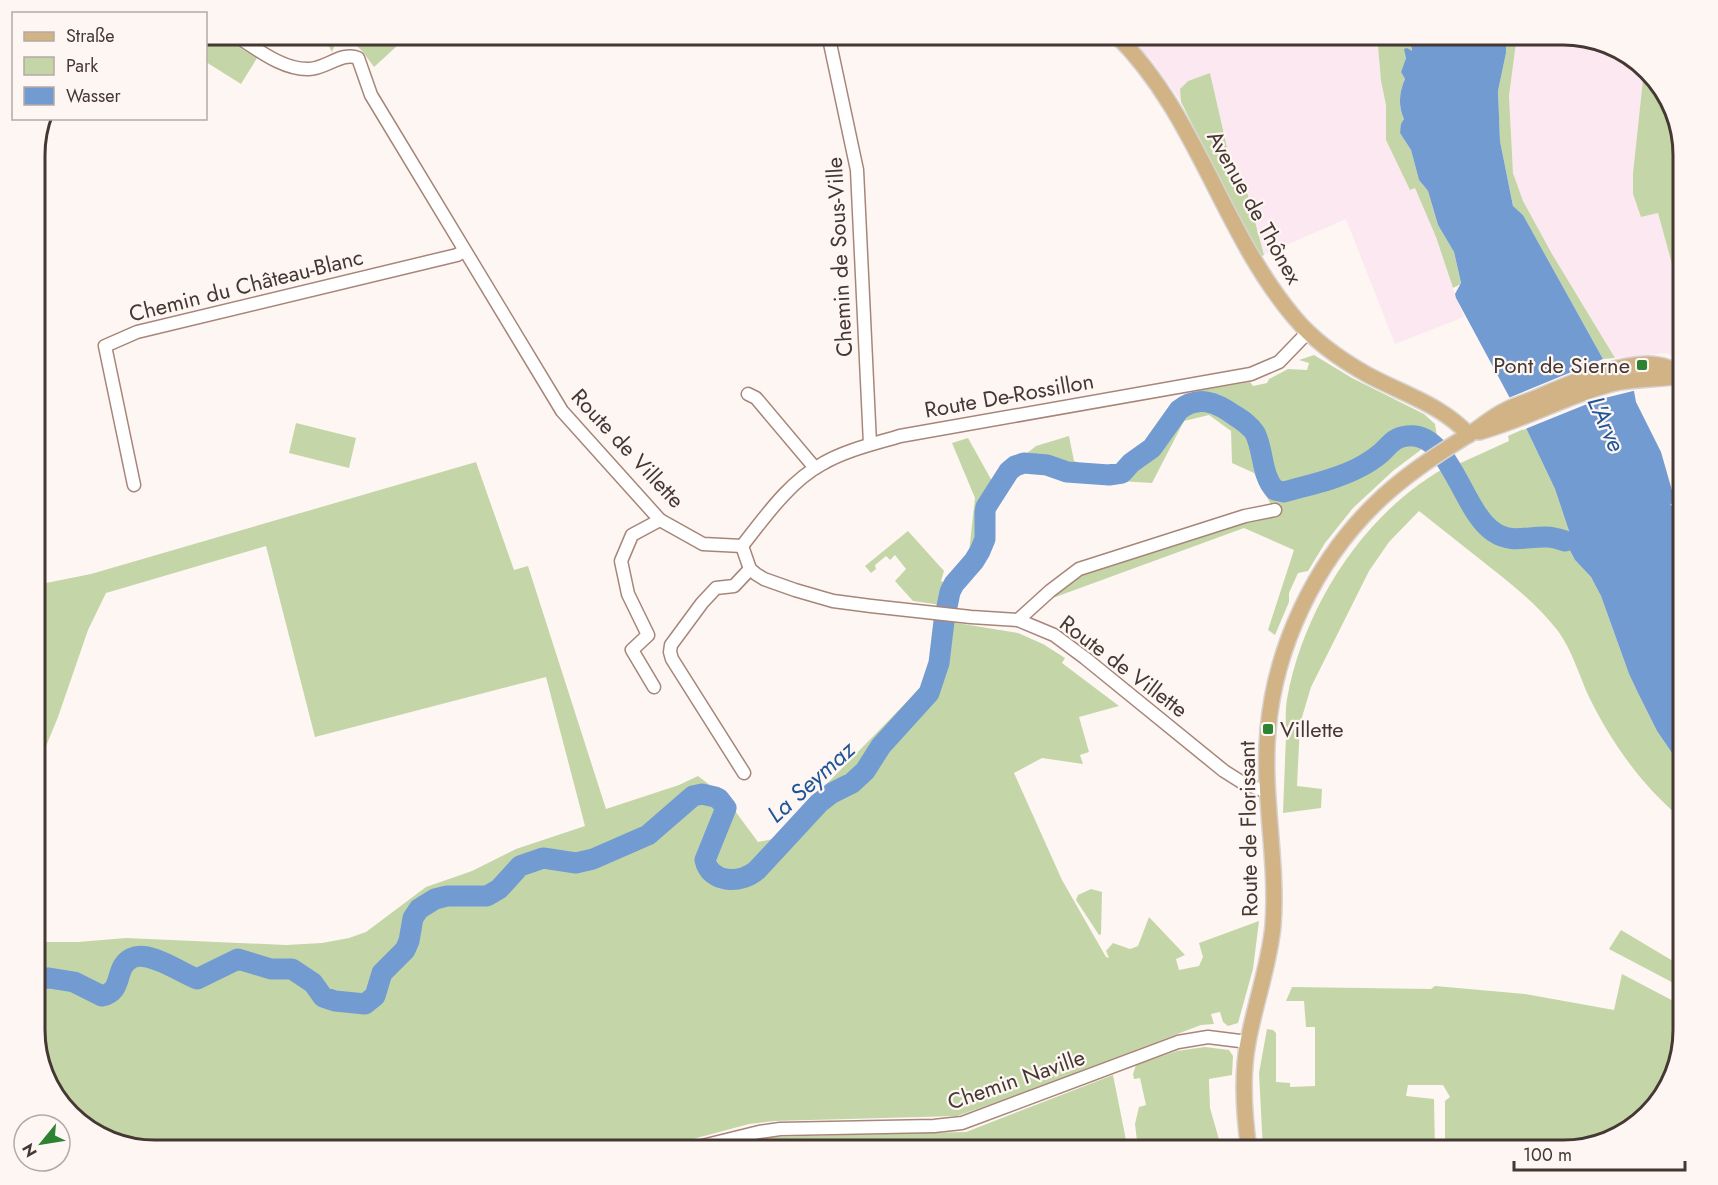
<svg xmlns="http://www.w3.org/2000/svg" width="1718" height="1185" viewBox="0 0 1718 1185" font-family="Jost,sans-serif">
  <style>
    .industrial { fill: #fce8f0 }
    .green { fill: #c4d6a7 }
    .water { fill: #729bd2 }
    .pier { fill: #fef6f3 }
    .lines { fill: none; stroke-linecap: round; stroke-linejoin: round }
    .river { stroke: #729bd2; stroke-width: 21 }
    .minor-casing { stroke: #a78679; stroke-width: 15 }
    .major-casing { stroke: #d6d3d2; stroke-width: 18 }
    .minor { stroke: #fff; stroke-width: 12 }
    .major { stroke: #d1b385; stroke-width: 15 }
    .poi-dot { fill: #2d8332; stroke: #fef6f3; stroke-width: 2 }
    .labels { text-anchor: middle; stroke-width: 4.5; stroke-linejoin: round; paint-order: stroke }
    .street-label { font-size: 22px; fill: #453731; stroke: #fef6f3 }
    .poi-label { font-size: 22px; fill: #453731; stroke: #fef6f3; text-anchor: end }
    .water-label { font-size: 24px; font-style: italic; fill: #1e5598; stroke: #fef6f3 }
    .rim { fill: none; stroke: #453731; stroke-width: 3 }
  </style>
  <rect width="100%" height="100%" fill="#fef6f3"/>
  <g class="industrial">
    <path d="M1127,35H1393L1378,46L1381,81L1386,105V140L1410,189L1415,188L1436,237L1456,298L1464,317L1395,344L1346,219L1264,255L1244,181L1231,165L1210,73L1188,81L1180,89L1181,101L1153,62Z"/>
    <path d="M1517,35H1564L1630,55L1644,70L1633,173L1641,217L1658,213L1683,304V363L1667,353L1615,358L1552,254L1523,201L1513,173L1509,96Z"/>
  </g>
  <g class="green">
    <path d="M206,34L219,35L257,58L241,84L206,62Z"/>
    <path d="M323,35H409L374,67L363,52L346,35L336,42L332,52Z"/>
    <path d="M1393,35H1412L1410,40L1412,52L1406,58L1401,72L1405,79C1399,92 1398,106 1404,119L1400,133L1411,150L1419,180L1428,191L1438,225L1454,252L1461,284L1453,288L1436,237L1415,188L1410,190L1386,140V105L1381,81L1378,46Z"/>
    <path d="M1506,35H1517L1509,96L1513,173L1523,201L1552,254L1615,358L1603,359L1523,215L1513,206L1500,141L1498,91L1506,53Z"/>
    <path d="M1644,70L1668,95L1683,154V304L1658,213L1641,217L1633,194V173Z"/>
    <path d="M1210,73L1231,165L1244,181L1264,255L1260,257L1181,102L1180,89L1188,81Z"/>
    <path d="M1314,355L1352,378L1424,414L1435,424L1437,436L1430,443L1394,470L1353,508L1325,543L1308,571L1298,573L1289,593V602L1275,635L1268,630L1294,550L1244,528L1050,599L1081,575L1241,520L1276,514L1254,473L1232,463L1231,431L1209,415L1184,421L1152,483L1087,479L1043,458L1001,490L982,555L969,552L975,498L952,443L968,438L992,481L1036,446L1069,436L1074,461L1090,467H1114L1151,440L1176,400L1197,397L1196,391L1250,382L1253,386L1267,383L1269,379L1288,369L1307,370L1309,363L1299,360Z"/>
    <path d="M296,423L356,438L349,468L289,453Z"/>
    <path d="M1526,428L1555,489L1570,534L1565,541L1575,560L1591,577L1601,596L1629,674L1638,693L1657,731L1683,769V820C1643,787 1612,744 1589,697C1579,675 1572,650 1558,631C1539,606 1515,587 1491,568C1467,549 1443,530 1419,511L1389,542L1369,571L1311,687L1300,724L1297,786L1322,789L1321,808L1283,813C1284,787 1285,761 1286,736C1286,724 1285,711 1287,699C1304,605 1367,508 1452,464L1454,466L1509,441L1508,436Z"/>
    <path d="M476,462L514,570L528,566L606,809L679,785L698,776L724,796L758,842L773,839L931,677L937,678L946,642L945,621L1018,633L1043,644L1065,658L1062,663L1119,706L1079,717L1089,752L1080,755L1083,764L1042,758L1014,773L1062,880L1106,957L1109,958L1106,951L1113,943L1130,949L1138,946L1149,917L1185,955L1176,959L1179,970L1199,966L1203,957L1199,943L1259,921L1253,969L1238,1023L1228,1026L1223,1022L1220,1012L1211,1014L1214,1024L1201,1025L1172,1036L1020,1094L957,1116L774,1121L749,1124L652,1150H155L88,1130L50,1090L35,1038V942H78L126,938L286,945L322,943L349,938L366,932L426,887L472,871L516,849L585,826L546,677L315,737L266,546L106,593L88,630L58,717L35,773V705L41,683L45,658L35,521V480L40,485L46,583L91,574Z"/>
    <path d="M908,531L944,571L941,581L949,584L941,605L913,601L895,581L906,569L895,555L890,560L886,556L875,565L876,569L871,573L865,566Z"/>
    <path d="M1091,889L1102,892L1101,934L1099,935L1076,900L1078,895Z"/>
    <path d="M1621,930L1683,967V988L1609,949Z"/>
    <path d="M1622,974L1683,1006V1031L1663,1097L1617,1138L1564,1150H1445V1101L1450,1097L1443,1085H1408L1406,1096L1434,1099L1435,1150H1263L1259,1073L1267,1029L1273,1030L1276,1033V1082L1290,1083V1087L1315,1086V1027H1306L1304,1001H1286L1292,987L1431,989L1435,986L1525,994L1614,1010Z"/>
    <path d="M1205,1047L1229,1050L1233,1056L1232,1075L1209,1079V1081L1210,1108L1222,1150H1145L1143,1139L1137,1141L1135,1124L1139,1107L1146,1105L1140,1078L1134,1079L1133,1074L1136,1065L1177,1051Z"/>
    <path d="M1113,1075L1128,1150H715L764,1137L966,1132Z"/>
  </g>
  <path class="water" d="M1412,35H1506V53L1498,91L1500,141L1513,206L1523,215L1603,359L1634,391L1636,402L1661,452L1675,501L1670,505L1678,507L1683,517V769L1657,731L1638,693L1629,674L1601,596L1591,577L1575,560L1565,541L1570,534L1555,489L1526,428L1456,298L1455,294L1461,283L1454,252L1438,225L1428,191L1419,180L1411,150L1400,133L1401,124L1404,119C1398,106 1399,92 1405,79L1401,72L1406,58L1404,49L1407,48L1412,51L1410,40Z"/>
  <path class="pier" d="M1603,359H1607L1637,390L1597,400L1523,430L1506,399Z"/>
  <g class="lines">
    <path class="river" d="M35,980L49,978L74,982L102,996C125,991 113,967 132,958C149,950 181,973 197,979L238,959L271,969H292L313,983L323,997L335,1001L365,1004L375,996L382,973L405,950L409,941L413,918L419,909L435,899L447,896H487L499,889L520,866L543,858L576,863L593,859L648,835L693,796L702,794L715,797L719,799L726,808L705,860C710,884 742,884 757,870L819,803L832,793L852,783L865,771L881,746L929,693L939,663L944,621L950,592L954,584L974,561L980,551L985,539V512L986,507L1009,471L1015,466L1024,463L1047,465L1067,472L1109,475L1122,473L1131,463L1152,448L1179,410C1198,395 1216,402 1234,415C1242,420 1250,425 1255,433C1264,451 1261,475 1275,490L1284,492C1308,485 1335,480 1358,468C1366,464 1374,459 1381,453C1389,446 1394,437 1407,436C1450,430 1462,512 1494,532C1511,544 1528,536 1547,537C1553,537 1559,539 1565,541"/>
    <defs>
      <g id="minor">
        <path d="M233,34C256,48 282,70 309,69C326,69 342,51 358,58L371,95L562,411L660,520L703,544L742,546"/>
        <path d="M828,34L857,170L870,444"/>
        <path d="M748,394L756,398L815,468"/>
        <path d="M134,485L105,346L137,332L457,255L464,251"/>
        <path d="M742,546C765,517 789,482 822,464C846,450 874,444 900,436L1251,374L1279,362L1308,332"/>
        <path d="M742,546L750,569L756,574L764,579L795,590L833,601L871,606L971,617L1018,620L1054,635L1085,658L1224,771L1243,783L1267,792"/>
        <path d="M1018,620L1050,591L1079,569L1245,516L1275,510"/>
        <path d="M654,687L632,650L648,635L628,594L621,561L632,535L660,520"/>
        <path d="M744,773L672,659L670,652L671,645L702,603L716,588L734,586L750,569"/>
        <path d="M686,1150L759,1132L780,1129L934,1126L962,1123L1178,1042L1208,1037L1248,1042"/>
      </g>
      <g id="major">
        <path d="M1115,34C1197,114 1221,230 1294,317C1314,341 1341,360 1368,375C1403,394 1442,405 1469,435"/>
        <path d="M1479,432C1524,420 1566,396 1611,384C1634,378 1657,380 1680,376"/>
        <path d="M1249,1150C1244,1115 1241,1078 1248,1042C1255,1003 1269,966 1273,926C1278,860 1262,795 1268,730C1275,647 1315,563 1374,505C1401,478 1433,457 1465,437C1479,429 1490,418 1504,411C1513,406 1523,403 1533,399C1564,386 1633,354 1666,367C1673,369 1677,375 1683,378"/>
      </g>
    </defs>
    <use href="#minor" class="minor-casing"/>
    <use href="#major" class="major-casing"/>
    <use href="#minor" class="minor"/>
    <use href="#major" class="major"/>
  </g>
  <g class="poi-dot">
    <rect x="1636" y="359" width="12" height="12" rx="3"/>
    <rect x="1262" y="723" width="12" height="12" rx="3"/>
  </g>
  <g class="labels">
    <g class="street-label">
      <text transform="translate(1255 207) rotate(61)" y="8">Avenue de Thônex</text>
      <text transform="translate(839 257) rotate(-93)" y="8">Chemin de Sous-Ville</text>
      <text transform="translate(246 285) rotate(-14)" y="8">Chemin du Château-Blanc</text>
      <text transform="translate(1009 395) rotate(-10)" y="8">Route De-Rossillon</text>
      <text transform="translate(628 448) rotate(47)" y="8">Route de Villette</text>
      <text transform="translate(1124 666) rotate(37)" y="8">Route de Villette</text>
      <text transform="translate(1248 829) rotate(-91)" y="8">Route de Florissant</text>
      <text transform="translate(1016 1079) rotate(-19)" y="8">Chemin Naville</text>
    </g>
    <g class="poi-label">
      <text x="1630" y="373">Pont de Sierne</text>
      <text x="1280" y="737" text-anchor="start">Villette</text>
    </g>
    <g class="water-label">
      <text transform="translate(1606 424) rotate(66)" y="8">L'Arve</text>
      <text transform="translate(811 782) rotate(-42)" y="8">La Seymaz</text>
    </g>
  </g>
  <path d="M0 0H1718V1185H0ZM155 45H1563A110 110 0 0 1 1673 155V1030A110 110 0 0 1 1563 1140H155A110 110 0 0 1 45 1030V155A110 110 0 0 1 155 45Z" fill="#fef6f3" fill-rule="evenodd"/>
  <path class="rim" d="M155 45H1563A110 110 0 0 1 1673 155V1030A110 110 0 0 1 1563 1140H155A110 110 0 0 1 45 1030V155A110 110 0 0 1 155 45Z"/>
  <rect x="12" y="12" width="195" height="108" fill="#fef6f3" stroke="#b4aaa5" stroke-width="1.5"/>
  <rect x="24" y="32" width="30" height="9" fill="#d1b385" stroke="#b4aaa5" stroke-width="1.5"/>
  <text x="66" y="42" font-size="18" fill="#453731">Straße</text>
  <rect x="24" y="57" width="30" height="18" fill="#c4d6a7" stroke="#b4aaa5" stroke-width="1.5"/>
  <text x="66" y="72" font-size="18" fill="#453731">Park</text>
  <rect x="24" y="87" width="30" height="18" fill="#729bd2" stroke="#b4aaa5" stroke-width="1.5"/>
  <text x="66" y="102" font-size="18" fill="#453731">Wasser</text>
  <g transform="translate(42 1143) rotate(240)"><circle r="28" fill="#fef6f3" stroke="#b4aaa5" stroke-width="1.5"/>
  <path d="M0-4.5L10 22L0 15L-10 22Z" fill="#2d8332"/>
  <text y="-9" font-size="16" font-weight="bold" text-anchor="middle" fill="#453731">N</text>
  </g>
  <path d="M1514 1161v9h171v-9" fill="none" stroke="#453731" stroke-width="3"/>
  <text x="1523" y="1161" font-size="18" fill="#453731" stroke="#fef6f3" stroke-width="4.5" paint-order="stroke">100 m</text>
</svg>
